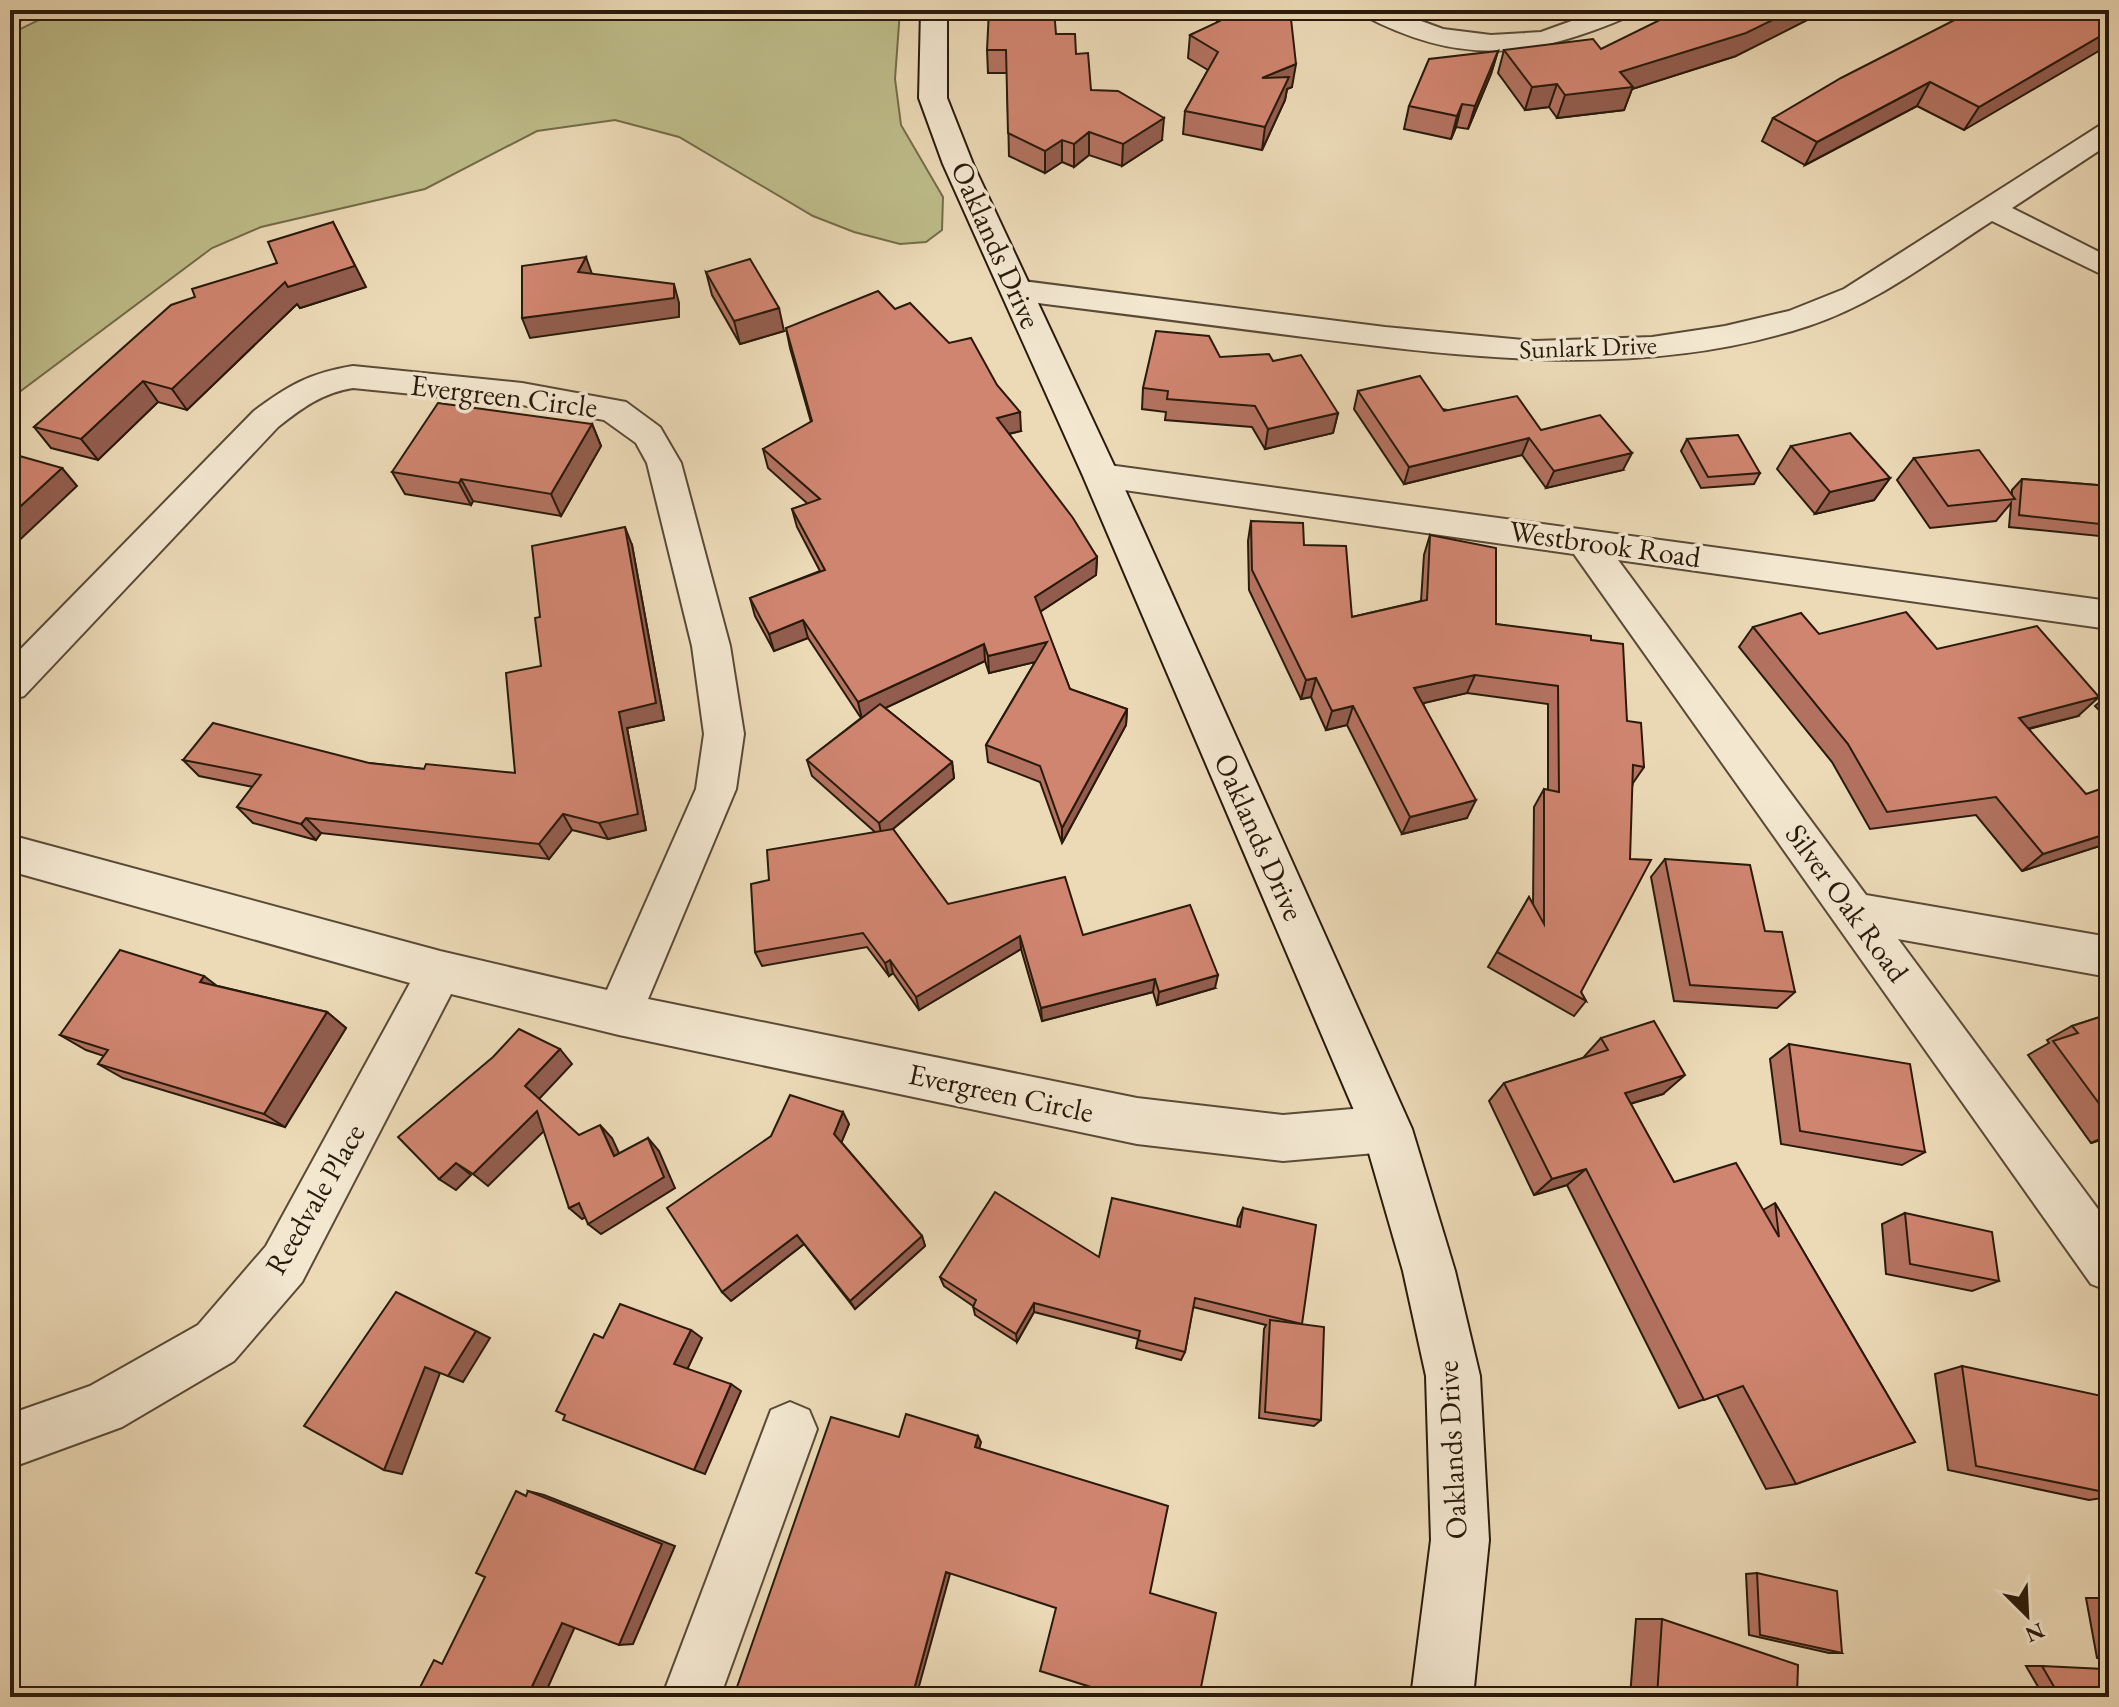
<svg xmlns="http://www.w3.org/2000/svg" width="2119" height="1707" viewBox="0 0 2119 1707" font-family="'EB Garamond',serif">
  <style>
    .green { fill: #bebd8a; stroke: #746c4a; stroke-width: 2 }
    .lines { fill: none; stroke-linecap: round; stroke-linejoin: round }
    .street-casing { stroke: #5a4a36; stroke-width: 4 }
    .secondary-casing { stroke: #291a0b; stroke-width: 4 }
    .street { fill: #f3e7d0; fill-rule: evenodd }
    .secondary { fill: #f3e7d0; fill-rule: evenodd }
    .wall { fill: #b37260; stroke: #291a0b; stroke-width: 2 }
    .shaded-wall { fill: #925d4e; stroke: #291a0b; stroke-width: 2 }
    .building { fill: #d08570; stroke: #291a0b; stroke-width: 2 }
    .labels { text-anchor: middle; stroke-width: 7; stroke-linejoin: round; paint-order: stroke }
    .far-street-label { font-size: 26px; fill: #291a0b; stroke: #f3e7d0 }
    .street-label { font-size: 30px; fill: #291a0b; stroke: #f3e7d0 }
  </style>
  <rect width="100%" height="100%" fill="#ecdab7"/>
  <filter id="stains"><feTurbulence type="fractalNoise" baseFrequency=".0025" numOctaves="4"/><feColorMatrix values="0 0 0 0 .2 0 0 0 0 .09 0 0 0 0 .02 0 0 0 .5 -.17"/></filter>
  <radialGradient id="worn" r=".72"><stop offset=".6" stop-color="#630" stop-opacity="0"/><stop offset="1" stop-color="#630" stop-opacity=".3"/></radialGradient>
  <path class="green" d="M59,10H900L895,79L901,125L943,197L942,230L926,242L900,244L854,232L813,216L679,137L615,120L537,131L425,189L261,227L212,248L10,399V34Z"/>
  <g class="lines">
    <defs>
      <g id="street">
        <path d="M10,10H32L19,21L10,24Z"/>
        <path d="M1359,10H1391L1443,29L1491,35L1541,32L1602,10H1636L1632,15C1534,58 1461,67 1363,15Z"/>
        <path d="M2109,124V144L2012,208L2109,257V278L1992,221C1933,259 1876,304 1808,326C1645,380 1471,358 1304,337C1207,324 1111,312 1015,300L1004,297L1000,290L1004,283L1015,280L1385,327L1535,341L1652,337L1725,326L1789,311L1844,289L2099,126Z"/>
        <path d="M353,366L522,383L626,402L660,427L681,463L730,646L744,734L736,789L648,999L1137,1098L1283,1115L1387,1106L1404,1113L1411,1129L1404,1145L1387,1152L1283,1161L1137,1144L619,1035L451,994L302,1282L234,1361L122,1427L10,1468V1414L90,1386L198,1325L266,1246L410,983L10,871V835L440,951L607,990L696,789L704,734L692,646L647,463L636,443L604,420L522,405L353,388C322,393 302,408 278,427L24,696L10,700V660L254,411C289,385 310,373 353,366Z"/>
        <path d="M1101,464L2109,601V629L1618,560L1866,895L2109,937V977L1898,939L2109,1224V1291L2091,1284L1574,554L1089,485L1084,476L1089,467Z"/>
        <path d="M790,1402L809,1410L817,1429L720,1697H662L771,1410Z"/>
      </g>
      <path id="secondary" d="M921,10H947V98L973,164L1119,476L1412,1129L1455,1271L1480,1376L1489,1540L1473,1697H1411L1431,1540L1426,1376L1403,1271L1362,1129L1083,476L943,164L919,98Z"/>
    </defs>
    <use href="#street" class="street-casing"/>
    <use href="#secondary" class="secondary-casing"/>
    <use href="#street" class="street"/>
    <use href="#secondary" class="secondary"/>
  </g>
  <g class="wall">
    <path d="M1216,10H1290L1292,87L1287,89L1285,100L1262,150L1183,134L1185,111L1208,70L1188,58L1190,35L1217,23Z"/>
    <path d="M2105,10L1964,130L1917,106L1805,165L1762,141L1773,118Z"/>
    <path d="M1056,34L1076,54L1091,90L1162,140L1122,166L1089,155L1074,167L1062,162L1045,173L1009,156L1007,73H988L987,50Z"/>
    <path d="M1601,49L1736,56L1632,89L1624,110L1557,118L1549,107L1525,110L1498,73L1504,50Z"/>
    <path d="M1498,51L1491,74L1468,129L1456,127L1451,139L1404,129L1409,106Z"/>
    <path d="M706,272L784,331L740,344L712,295Z"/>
    <path d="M366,287L300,308L297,304L187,410L158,402L98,460L51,448L34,427L195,297Z"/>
    <path d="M895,309L1021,431L1009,434L1097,557L1096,575L1040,612L1070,689L1127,709L1126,725L1062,843L1040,782L988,762L986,745L1035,662L989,673L985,661L885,708L952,762L954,778L893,829L948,904L1083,935L1215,988L1157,1005L1153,992L1042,1021L1021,949L919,1010L893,973L889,976L867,947L762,966L755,952L769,880L875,832L812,776L807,760L861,718L808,638L774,651L755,616L750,598L820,571L797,527L792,509L808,504L768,468L763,449L811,422L790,348L786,328Z"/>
    <path d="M1220,357L1273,361L1338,413L1333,433L1265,449L1252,427L1165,420L1166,412L1142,409L1143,388Z"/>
    <path d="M1358,391L1541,430L1623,470L1546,488L1522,455L1404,484L1354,409Z"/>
    <path d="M592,424L601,446L561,516L473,501L471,505L405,494L392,472Z"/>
    <path d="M1687,439L1760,473L1754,484L1701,488L1681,451Z"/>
    <path d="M1791,446L1890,478L1874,500L1815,514L1777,469Z"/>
    <path d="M1914,458L2012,494V490L2022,479L2109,486V537L2009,527L2011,503L1996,521L1930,528L1897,480Z"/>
    <path d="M1251,521L1304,545L1352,617L1421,601L1424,555L1430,535L1496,624L1591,640L1627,721L1644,767L1633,783L1581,992L1586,1001L1574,1016L1488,967L1529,897L1533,905L1534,807L1544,789L1548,790V704L1467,693L1423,703L1467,818L1402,834L1347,725L1326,730L1311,697L1301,699L1249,590L1248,541Z"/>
    <path d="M632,545L664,720L627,728L646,830L608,839L572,830L549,859L321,833L316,840L253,823L237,807L253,787L199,776L183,760L369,763L424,769L515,773L541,666L540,617Z"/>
    <path d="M1753,627L1819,634L1937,649L2078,716L2029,729L2109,843L2022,871L1976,815L1870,829L1832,762L1739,647Z"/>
    <path d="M2109,694V720L2095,706Z"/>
    <path d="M1665,859L1795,992L1777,1008L1674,1001L1651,877Z"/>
    <path d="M218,986L327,1012L346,1028L285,1127L123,1078L98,1064L104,1056L86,1050L60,1035Z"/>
    <path d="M2109,1014V1137L2091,1143L2028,1055L2049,1043L2047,1040L2072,1026Z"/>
    <path d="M1601,1038L1663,1094L1630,1104L1674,1182L1763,1210L1775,1203L1915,1442L1796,1484L1766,1489L1717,1395L1679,1408L1567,1185L1534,1195L1489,1101L1504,1083L1583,1058Z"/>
    <path d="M1789,1044L1925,1152L1902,1165L1781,1144L1770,1059Z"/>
    <path d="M849,1124L841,1142L922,1236L925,1246L855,1309L804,1244L731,1301Z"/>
    <path d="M1243,1208L1301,1324L1321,1420L1314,1426L1259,1418L1264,1329L1266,1325L1193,1307L1185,1352L1181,1360L1136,1348L1138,1339L1034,1312L1017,1342L975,1315L973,1306L944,1286L940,1277L1099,1257L1237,1226L1238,1219Z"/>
    <path d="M1905,1213L1999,1281L1972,1291L1886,1274L1882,1224Z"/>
    <path d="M1962,1366L2109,1431V1497L2089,1500L1948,1470L1935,1374Z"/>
    <path d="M1757,1573L1842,1653H1829L1749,1635L1746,1574Z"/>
    <path d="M2086,1598H2109V1661L2097,1658Z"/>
    <path d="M1636,1619H1662L1797,1697H1630Z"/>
    <path d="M2026,1666H2042L2109,1697H2044Z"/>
  </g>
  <g class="shaded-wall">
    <path d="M1793,10H1827L1736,56L1632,89L1624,110L1557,118L1565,95L1620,72Z"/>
    <path d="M2109,31V45L1964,130L1979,107Z"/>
    <path d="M1498,51L1491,74L1468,129L1475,106Z"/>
    <path d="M1296,64L1292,87L1287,89L1285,100L1262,150L1265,127L1262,78Z"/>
    <path d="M1930,82L1917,106L1805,165L1817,142Z"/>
    <path d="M1557,84L1549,107L1525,110L1532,87Z"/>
    <path d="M1462,104L1456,127L1451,139L1457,116Z"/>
    <path d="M1164,118L1162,140L1122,166L1123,144Z"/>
    <path d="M1089,132V155L1074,167V144Z"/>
    <path d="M1062,140V162L1045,173V151Z"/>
    <path d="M333,222L366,287L300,308L297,304L187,410L172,389Z"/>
    <path d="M586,257L593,277L578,272Z"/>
    <path d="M674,284L679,303V317L530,338L522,318Z"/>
    <path d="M779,308L784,331L740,344L734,321Z"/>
    <path d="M143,381L158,402L98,460L81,439Z"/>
    <path d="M1020,412L1021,431L998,436L997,418Z"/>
    <path d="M1338,413L1333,433L1265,449L1268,429Z"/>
    <path d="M592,424L601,446L561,516L551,494Z"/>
    <path d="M1529,438L1522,455L1404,484L1409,467Z"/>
    <path d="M1632,453L1623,470L1546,488L1554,471Z"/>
    <path d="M62,468L77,486L10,549V516Z"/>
    <path d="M1890,478L1874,500L1815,514L1830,492Z"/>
    <path d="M461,479L473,501L471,505L459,483Z"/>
    <path d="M625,527L632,545L664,720L627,728L646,830L608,839L599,823L619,712Z"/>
    <path d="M1097,557L1096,575L1035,615V597Z"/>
    <path d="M803,620L808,638L774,651L769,634Z"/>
    <path d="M1047,642L1048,659L989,673L988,656Z"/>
    <path d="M984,644L985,661L862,719L858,702Z"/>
    <path d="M1475,675L1467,693L1407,707L1414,688Z"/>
    <path d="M1316,678L1311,697L1301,699L1306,680Z"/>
    <path d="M2099,697L2078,716L1999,736L2019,718Z"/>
    <path d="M1353,706L1347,725L1326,730L1332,711Z"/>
    <path d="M1127,709L1126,725L1062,843V828Z"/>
    <path d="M952,762L954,778L882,838L879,823Z"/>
    <path d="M1476,800L1467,818L1402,834L1410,817Z"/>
    <path d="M563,814L572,830L549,859L539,844Z"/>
    <path d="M306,818L321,833L316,840L301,824Z"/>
    <path d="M2109,833V843L2022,871L2043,854Z"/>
    <path d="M1020,936L1021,949L919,1010L916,997Z"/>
    <path d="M890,960L893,973L889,976L885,963Z"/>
    <path d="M1218,975L1215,988L1157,1005L1159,992Z"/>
    <path d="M204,976L225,992L200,982Z"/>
    <path d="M1155,979L1153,992L1042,1021L1041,1008Z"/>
    <path d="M327,1012L346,1028L285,1127L264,1114Z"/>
    <path d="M560,1049L572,1064L539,1099L525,1086Z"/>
    <path d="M1685,1075L1663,1094L1605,1111L1625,1093Z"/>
    <path d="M537,1111L551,1124L488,1186L473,1174Z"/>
    <path d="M843,1112L849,1124L840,1146L834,1134Z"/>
    <path d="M600,1125L612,1138L626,1168L614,1156Z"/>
    <path d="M2109,1135V1137L2091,1143Z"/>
    <path d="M648,1138L659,1151L675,1188L601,1234L588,1224Z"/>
    <path d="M456,1163L471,1175L456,1190L439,1179Z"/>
    <path d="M1586,1169L1567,1185L1534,1195L1552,1179Z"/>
    <path d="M579,1203L592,1214L582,1219L569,1208Z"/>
    <path d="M797,1235L804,1244L731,1301L722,1292Z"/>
    <path d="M922,1236L925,1246L855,1309L850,1301Z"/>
    <path d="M1034,1303V1312L1017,1342L1016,1334Z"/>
    <path d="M691,1330L702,1338L686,1372L674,1364Z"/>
    <path d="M476,1331L490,1338L463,1382L448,1376Z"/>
    <path d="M425,1367L440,1373L402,1474L384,1470Z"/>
    <path d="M731,1384L741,1391L705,1474L694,1470Z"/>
    <path d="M978,1436L981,1442L978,1453L975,1447Z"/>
    <path d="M528,1491L544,1495L675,1546L633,1644L619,1645Z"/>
    <path d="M946,1572L950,1574L916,1697H912Z"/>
    <path d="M577,1622L544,1696L547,1697H527L562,1623Z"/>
  </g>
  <g class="building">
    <path d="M989,10H1054L1056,34H1075L1076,54L1088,53L1091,90L1118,91L1164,118L1123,144L1089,132L1074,144L1062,140L1045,151L1008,133L1006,50H987Z"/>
    <path d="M1219,10H1290L1296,64L1262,78L1289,77L1265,127L1185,111L1218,52L1190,35L1220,21Z"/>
    <path d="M1680,10H1793L1746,33L1620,72L1633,87L1565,95L1557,84L1532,87L1504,50L1593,39L1601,49Z"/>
    <path d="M1974,10H2105L2109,12V31L1979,107L1930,82L1817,142L1773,118L1841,78Z"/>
    <path d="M1498,51L1475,106L1462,104L1457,116L1409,106L1429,59Z"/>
    <path d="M333,222L355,266L288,287L285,282L172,389L143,381L81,439L34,427L171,305L195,297L192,289L277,263L268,242Z"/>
    <path d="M586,257L578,272L674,284V298L522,318V266Z"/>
    <path d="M750,259L779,308L734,321L706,272Z"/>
    <path d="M878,291L895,309L910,303L949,343L971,338L997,385L1020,412L997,418L1073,518L1097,557L1035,597L1070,689L1127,709L1062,828L1040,766L986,745L1047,642L988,656L984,644L858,702L803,620L769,634L750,598L825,570L792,509L820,499L763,449L812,421L786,328Z"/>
    <path d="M1156,331L1209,336L1220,357L1269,354L1273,361L1301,355L1338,413L1268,429L1255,406L1167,399L1168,391L1143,388Z"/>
    <path d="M1420,376L1444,411L1517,396L1541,430L1600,415L1632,453L1554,471L1529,438L1409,467L1358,391Z"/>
    <path d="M438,403L592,424L551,494L461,479L459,483L392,472Z"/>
    <path d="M1850,433L1890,478L1830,492L1791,446Z"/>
    <path d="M1738,435L1760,473L1708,477L1687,439Z"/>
    <path d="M1979,450L2015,499L1948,506L1914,458Z"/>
    <path d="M16,455L62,468L10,516V461Z"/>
    <path d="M2022,479L2109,486V525L2019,515Z"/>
    <path d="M1251,521L1303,523L1304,545L1346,546L1352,617L1427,600L1430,535L1496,548V624L1591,636V640L1623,644L1627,721L1641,723L1644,767L1633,765L1630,859L1651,860L1581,992L1586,1001L1497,952L1529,897L1544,924V789L1559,792L1558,686L1475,675L1414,688L1476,800L1410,817L1353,706L1332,711L1316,678L1306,680L1252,570Z"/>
    <path d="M625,527L656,703L619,712L638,814L599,823L563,814L539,844L306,818L301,824L237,807L261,775L183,760L213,723L369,763L424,769L426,764L515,773L506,673L541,666L535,618L540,617L532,546Z"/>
    <path d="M1906,612L1937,649L2037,626L2099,697L2019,718L2086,794L2109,786V833L2043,854L1996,797L1887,812L1848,744L1753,627L1801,613L1819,634Z"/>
    <path d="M880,704L952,762L879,823L807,760Z"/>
    <path d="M893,829L948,904L1065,877L1083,935L1190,905L1218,975L1159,992L1155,979L1041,1008L1020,936L916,997L890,960L885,963L863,933L755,952L751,884L769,880L767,850Z"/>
    <path d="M1665,859L1750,865L1765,931L1782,932L1795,992L1690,985Z"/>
    <path d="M120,950L204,976L200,982L327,1012L264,1114L98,1064L108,1050L60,1035Z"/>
    <path d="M2109,1014V1117L2053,1041L2078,1033L2072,1026Z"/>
    <path d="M1654,1021L1685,1075L1625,1093L1674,1182L1736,1163L1779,1237L1775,1203L1915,1442L1796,1484L1743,1386L1704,1400L1586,1169L1552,1179L1504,1083L1608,1050L1601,1038Z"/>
    <path d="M519,1029L560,1049L525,1086L579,1135L600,1125L614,1156L648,1138L664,1177L588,1224L579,1203L569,1208L537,1111L473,1174L456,1163L439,1179L398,1137L493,1057Z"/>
    <path d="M1789,1044L1910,1064L1925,1152L1800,1131Z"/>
    <path d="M790,1095L843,1112L834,1134L922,1236L850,1301L797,1235L722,1292L667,1208L771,1136Z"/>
    <path d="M995,1192L1099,1257L1112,1198L1240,1227L1243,1208L1316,1225L1302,1324L1195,1298L1185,1352L1138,1340L1140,1331L1034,1303L1016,1334L973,1307L976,1300L940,1277Z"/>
    <path d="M1905,1213L1992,1232L1999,1281L1910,1264Z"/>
    <path d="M396,1292L476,1331L448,1376L425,1367L384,1470L304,1426Z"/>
    <path d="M620,1304L691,1330L674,1364L731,1384L694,1470L563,1420L565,1415L556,1411L594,1334L603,1338Z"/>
    <path d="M1270,1320L1324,1327L1321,1420L1265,1412Z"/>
    <path d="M1962,1366L2102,1396L2109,1431V1493L1976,1466Z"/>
    <path d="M906,1414L978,1436L975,1447L1168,1506L1150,1593L1216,1613L1199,1697H1112L1113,1694L1040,1671L1056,1608L946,1572L912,1697H768L737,1687L831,1417L899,1437Z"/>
    <path d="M516,1491L526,1496L528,1491L662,1544L619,1645L562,1623L527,1697H415L434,1660L442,1664L485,1577L476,1573Z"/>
    <path d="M1757,1573L1837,1591L1842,1653L1760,1635Z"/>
    <path d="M1662,1619L1798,1665L1797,1697H1657Z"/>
    <path d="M2042,1666L2104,1669L2109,1686V1697H2060Z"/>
  </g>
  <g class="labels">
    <g class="far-street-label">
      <text transform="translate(1588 347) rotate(-2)" y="9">Sunlark Drive</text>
    </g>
    <g class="street-label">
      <text transform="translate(996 245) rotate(66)" y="10">Oaklands Drive</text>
      <text transform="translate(504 396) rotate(7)" y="10">Evergreen Circle</text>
      <text transform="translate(1605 544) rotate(8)" y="10">Westbrook Road</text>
      <text transform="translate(1259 837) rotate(66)" y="10">Oaklands Drive</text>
      <text transform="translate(1847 903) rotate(54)" y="10">Silver Oak Road</text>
      <text transform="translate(1001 1093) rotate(12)" y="10">Evergreen Circle</text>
      <text transform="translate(315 1199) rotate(-60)" y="10">Reedvale Place</text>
      <text transform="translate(1452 1450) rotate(-93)" y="10">Oaklands Drive</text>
    </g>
  </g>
  <rect width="2119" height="1707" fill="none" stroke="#ecdab7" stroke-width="40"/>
  <rect x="12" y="12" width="2095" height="1683" fill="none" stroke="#291a0b" stroke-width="4"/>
  <rect x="20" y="20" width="2079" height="1667" fill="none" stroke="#291a0b" stroke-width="2"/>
  <g transform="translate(2027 1615) rotate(156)" stroke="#f3e7d0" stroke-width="6" paint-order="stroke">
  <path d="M0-6L14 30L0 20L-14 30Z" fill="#291a0b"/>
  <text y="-12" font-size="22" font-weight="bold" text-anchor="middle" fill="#291a0b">N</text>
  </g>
  <rect width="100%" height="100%" filter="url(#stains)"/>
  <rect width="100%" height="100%" fill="url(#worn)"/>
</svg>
